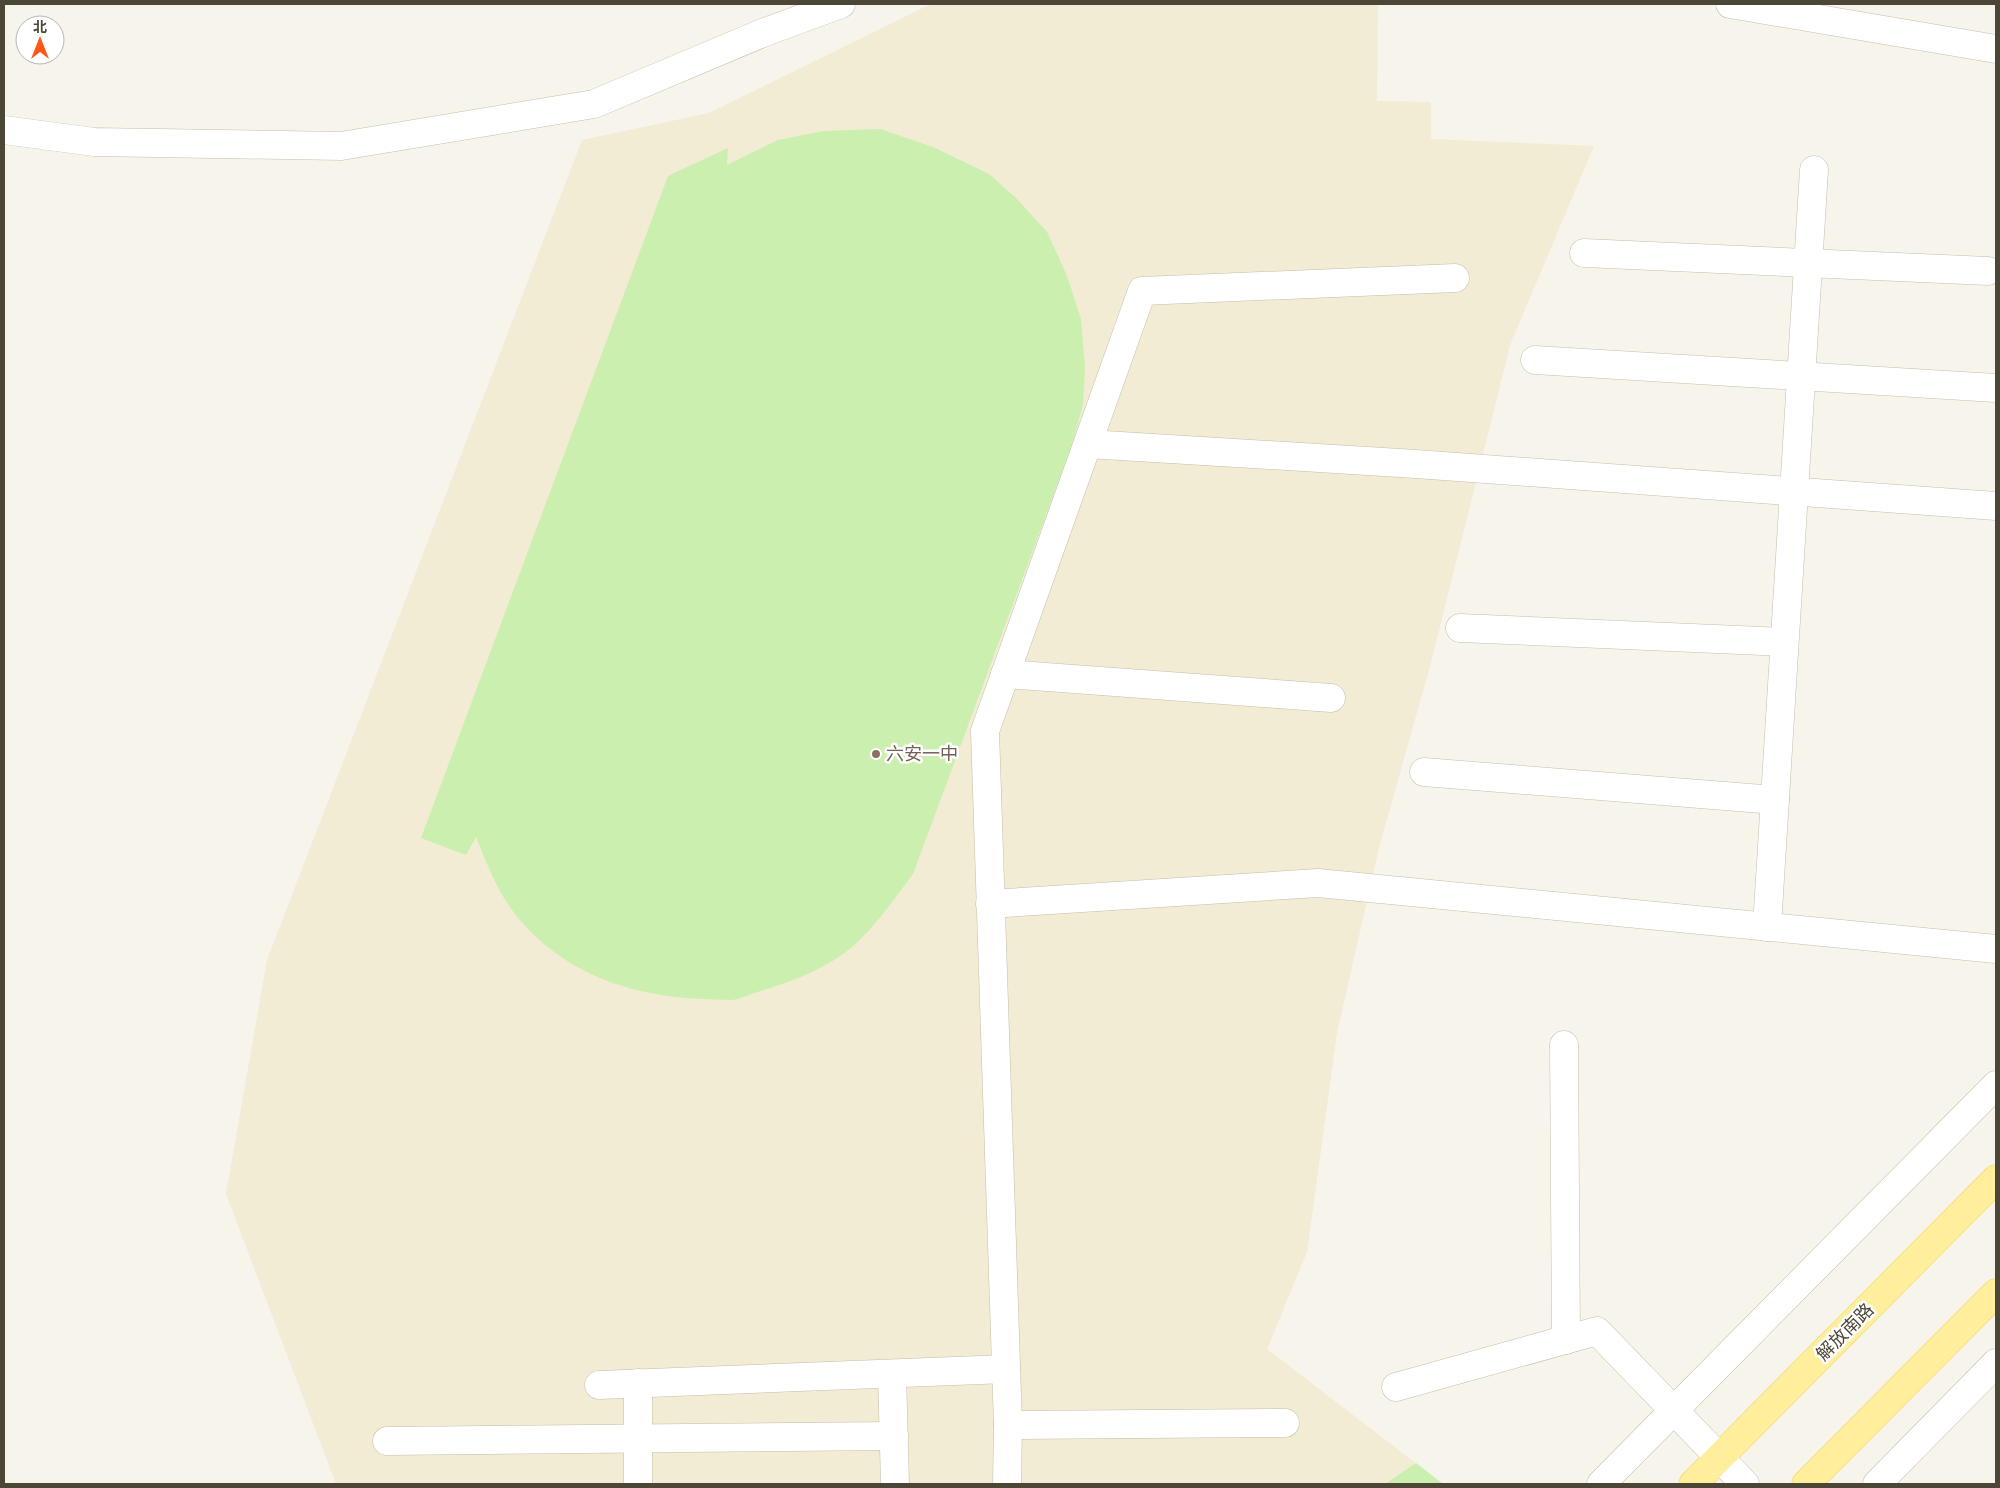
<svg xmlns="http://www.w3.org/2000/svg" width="2000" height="1488" viewBox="0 0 2000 1488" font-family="'DejaVu Sans','Noto Sans SC',sans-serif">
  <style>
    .education { fill: #f1ecd3 }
    .green { fill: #cbefaf }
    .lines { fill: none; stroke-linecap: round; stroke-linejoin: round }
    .minor-casing { stroke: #c4beac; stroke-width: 29 }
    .primary-casing { stroke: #f1d65e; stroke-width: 29 }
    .minor { stroke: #fff; stroke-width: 28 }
    .primary { stroke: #ffee9b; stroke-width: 28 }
    .education-dot { fill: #8d6e63; stroke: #fff; stroke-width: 2 }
    .labels { text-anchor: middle; stroke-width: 5; stroke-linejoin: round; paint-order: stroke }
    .education-label { font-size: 18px; fill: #785e54; stroke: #fff; text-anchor: start }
    .street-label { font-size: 18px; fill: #4c4637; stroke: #fff }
  </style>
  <rect width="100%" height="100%" fill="#f7f4eb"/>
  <path class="education" d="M931,4H1378L1377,101L1431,102V139L1594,146L1510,345L1432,659L1379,848L1337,1033L1307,1252L1267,1349L1443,1484H336L226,1194L267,960L582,140L709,113Z"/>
  <g class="green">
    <path d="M880,129L933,147L989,174L1017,199L1047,232L1067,276L1081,319L1085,367L1083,404L1073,442L913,874C894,899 876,926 852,947C825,970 788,983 754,993C747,996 739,999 732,1000C722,1000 712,999 702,999C629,996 562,973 515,914C497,891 487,864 476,837L466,855L421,838L668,176L728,148L727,165L778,140L824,131Z"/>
    <path d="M1416,1463L1443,1484H1385Z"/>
  </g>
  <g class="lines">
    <defs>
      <g id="minor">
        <path d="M1730,4L1996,49"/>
        <path d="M4,130L94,142L341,146L594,104L765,32L841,4"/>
        <path d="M1584,253L1988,271"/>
        <path d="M1535,360L1996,388"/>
        <path d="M1088,444L1416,464L1996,506"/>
        <path d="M1460,628L1784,642"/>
        <path d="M1005,674L1331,698"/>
        <path d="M1424,772L1775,800"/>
        <path d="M990,904L1318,883L1996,949"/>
        <path d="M1767,927L1814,170"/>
        <path d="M1564,1045L1566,1340"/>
        <path d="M892,1374L895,1484"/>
        <path d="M638,1383V1482"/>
        <path d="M599,1385L1006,1369"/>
        <path d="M1396,1387L1597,1331L1745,1484"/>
        <path d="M1008,1425L1285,1423"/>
        <path d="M387,1441L894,1436"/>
        <path d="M1007,1484L1008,1425L985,731L1142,291L1455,278"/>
        <path d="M1601,1484L1996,1085"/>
        <path d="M1877,1484L1996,1363"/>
      </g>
      <g id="primary">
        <path d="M1693,1484L1996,1179"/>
        <path d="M1806,1484L1996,1293"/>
      </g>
    </defs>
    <use href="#minor" class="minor-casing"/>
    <use href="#primary" class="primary-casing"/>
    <use href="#minor" class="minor"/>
    <use href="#primary" class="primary"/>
  </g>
  <circle class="education-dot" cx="876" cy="754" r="5"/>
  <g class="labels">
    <g class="education-label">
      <text x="886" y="760">六安一中</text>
    </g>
    <g class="street-label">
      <text transform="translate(1845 1332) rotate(-45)" y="6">解放南路</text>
    </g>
  </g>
  <rect width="2000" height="1488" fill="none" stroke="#4c4637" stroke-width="10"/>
  <g transform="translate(40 40)"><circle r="24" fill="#ffffff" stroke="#b7b5af"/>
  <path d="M0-4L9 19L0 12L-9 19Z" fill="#ff5519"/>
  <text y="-8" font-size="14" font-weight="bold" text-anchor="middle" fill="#4c4637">北</text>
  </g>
</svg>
